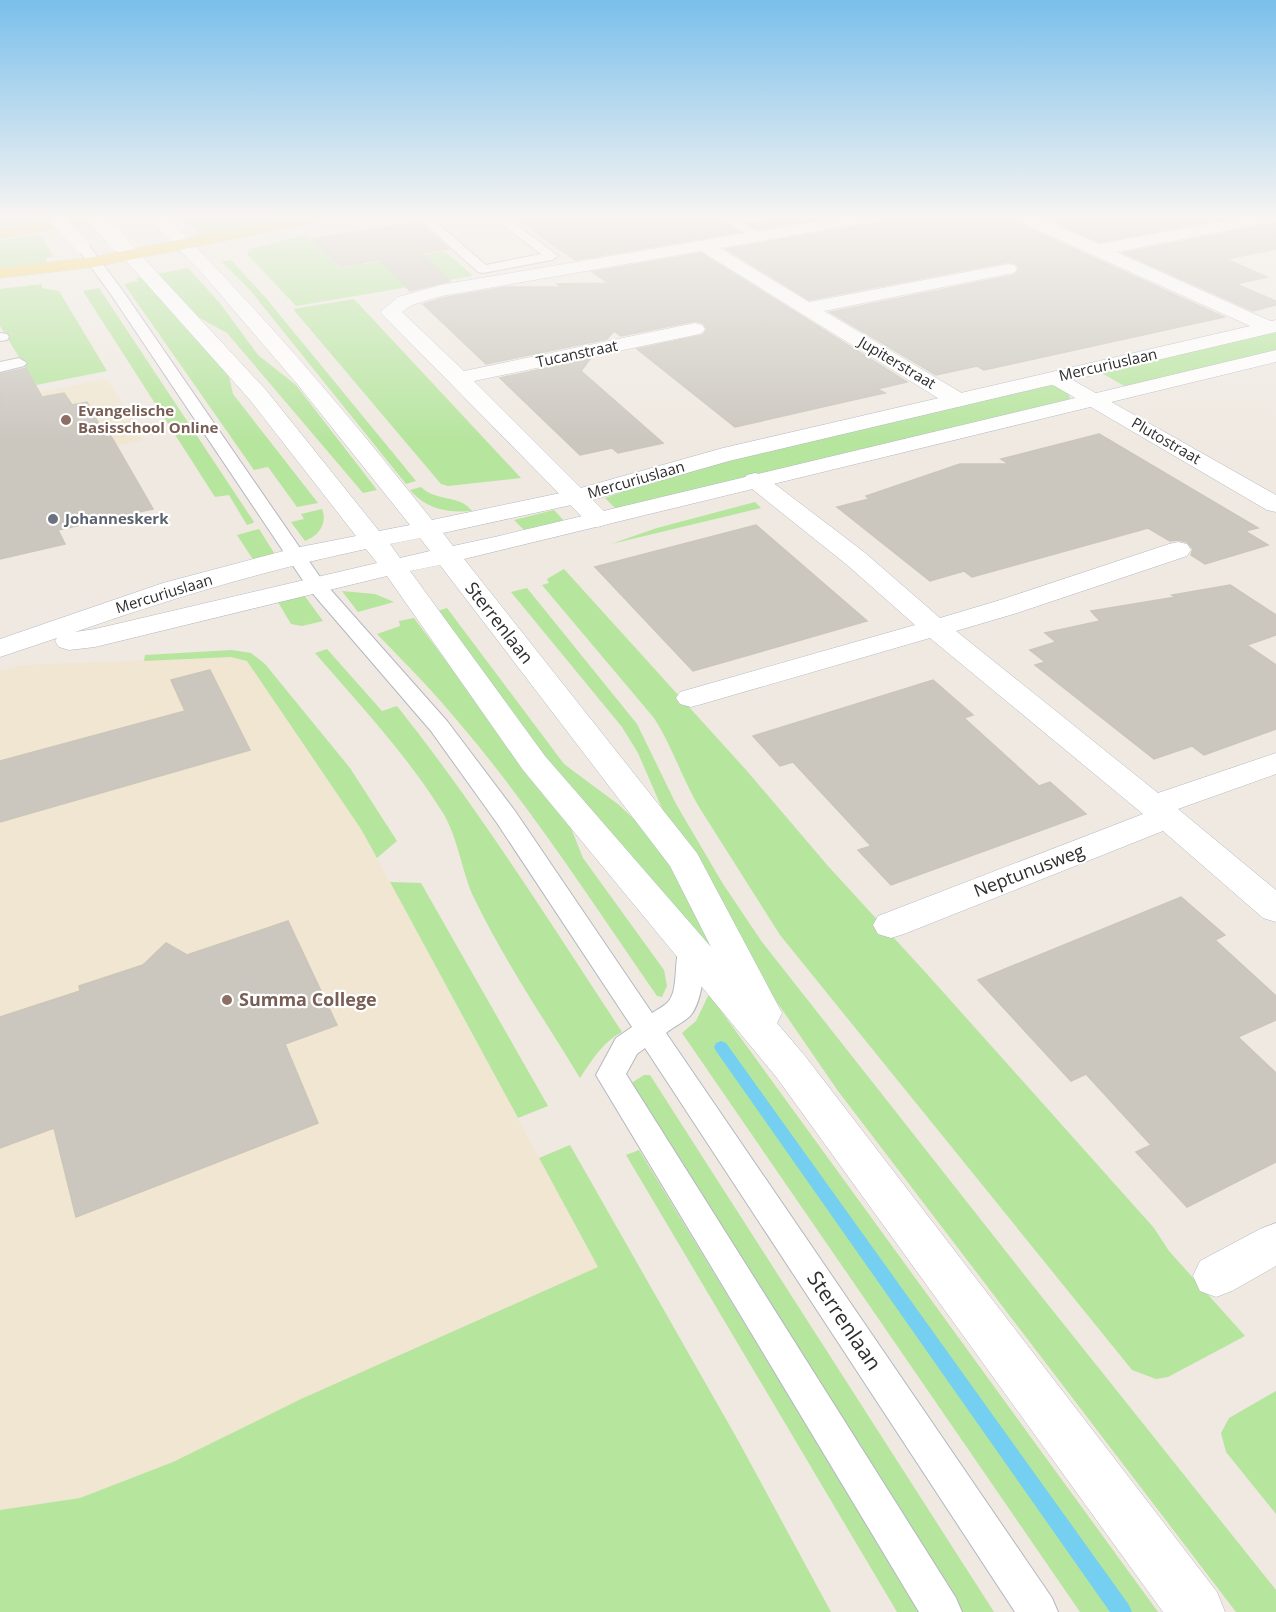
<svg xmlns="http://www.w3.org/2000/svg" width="1276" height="1612" viewBox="0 0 1276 1612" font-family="'Open Sans',sans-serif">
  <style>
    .education { fill: #f0e6d1 }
    .green { fill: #b6e59e }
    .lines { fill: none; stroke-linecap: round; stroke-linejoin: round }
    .stream { fill: #75cff0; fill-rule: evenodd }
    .building { fill: #cbc7bf; stroke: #cbc5ba; stroke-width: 1.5 }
    .lane-casing { stroke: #b4b7c1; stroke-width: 2 }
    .street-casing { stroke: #b4b7c1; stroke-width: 1 }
    .secondary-casing { stroke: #b4b7c1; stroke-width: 1 }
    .primary-casing { stroke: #c9c9c9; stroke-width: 1 }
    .lane { fill: #fff; fill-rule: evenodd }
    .street { fill: #fff; fill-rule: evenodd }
    .secondary { fill: #fff; fill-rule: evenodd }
    .primary { fill: #f2d163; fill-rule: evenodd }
    .lane-bridge-casing { stroke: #b4b7c1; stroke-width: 14; stroke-linecap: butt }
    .secondary-bridge-casing { stroke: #b4b7c1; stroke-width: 20; stroke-linecap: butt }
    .lane-bridge { stroke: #fff; stroke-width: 14 }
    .secondary-bridge { stroke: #fff; stroke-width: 19 }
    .education-dot { fill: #8d6e63; stroke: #fff; stroke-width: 2 }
    .worship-dot { fill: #6b7280; stroke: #fff; stroke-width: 2 }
    .labels { text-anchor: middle; stroke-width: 4.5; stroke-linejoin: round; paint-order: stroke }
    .far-street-label { font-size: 15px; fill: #2e2e2e; stroke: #fff }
    .far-education-label { font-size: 15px; font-weight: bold; fill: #785e54; stroke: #fff; text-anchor: start }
    .far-worship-label { font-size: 15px; font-weight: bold; fill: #5b616d; stroke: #fff; text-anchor: start }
    .street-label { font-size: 18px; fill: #2e2e2e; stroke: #fff }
    .education-label { font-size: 18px; font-weight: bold; fill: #785e54; stroke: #fff; text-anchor: start }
    .near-street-label { font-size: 21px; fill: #2e2e2e; stroke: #fff }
  </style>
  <rect width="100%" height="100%" fill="#efe9e1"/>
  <g class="education">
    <path d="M107,379L143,440L0,471V400Z"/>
    <path d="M231,657L247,661L361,829L598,1267L301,1399L173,1462L80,1498L0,1510V671L22,665Z"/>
  </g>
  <g class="green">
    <path d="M0,216H86L0,229Z"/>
    <path d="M180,216H311L200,235Z"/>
    <path d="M39,234L54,257L46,258L47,263L0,268V240Z"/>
    <path d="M309,234L311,239L339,268L445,251L473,276L296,306L247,254L251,249Z"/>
    <path d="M231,260L265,297L416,481L406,484L250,290L222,262Z"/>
    <path d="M188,268L219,302L258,355L296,385L377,490L363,493L227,333L198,317L157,274Z"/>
    <path d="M141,277L228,372L233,394L318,503L297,507L268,467L254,470L124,284L138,281L136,278Z"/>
    <path d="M42,284V288L59,291L107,371L36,385L0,326V289Z"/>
    <path d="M99,288L254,522L253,523L247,525L229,495L215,497L83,291Z"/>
    <path d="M354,299L521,478L448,486L441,484L293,309Z"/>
    <path d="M1276,329V351L1126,387L1098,371Z"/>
    <path d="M1043,385L1055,386L1069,394L1070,399L617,510L605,498L694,466Z"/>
    <path d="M421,487C436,502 459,494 472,511C447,513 426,509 410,490Z"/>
    <path d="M755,502L761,508L611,544L657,528Z"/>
    <path d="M322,509C328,524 318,536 305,541L291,522L304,519L301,514Z"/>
    <path d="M554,510L566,523L526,532L514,520Z"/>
    <path d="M259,529L276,556L254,561L237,535Z"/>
    <path d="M564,569L747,771L828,866L927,974L1154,1228L1169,1251L1245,1336L1168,1377L1156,1379L1132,1370L780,935L699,807C682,778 672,746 654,718L542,585L549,583L547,579Z"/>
    <path d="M527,588L637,724L676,804L723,884L762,942L1026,1277L1276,1590V1612H1236L838,1091L761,979L664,813L638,753L622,727L511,592Z"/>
    <path d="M342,591L375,594L394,602L358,612Z"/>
    <path d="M304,595L323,621L302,626L291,624L278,602Z"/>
    <path d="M447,608L564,764L619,805L653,837L722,954L710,958L554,774L435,612Z"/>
    <path d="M414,618L571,828L583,858L664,970L667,986L662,997L657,996C594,905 533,810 461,725C435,693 406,664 377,634L400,626L399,621Z"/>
    <path d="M327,649L382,711L397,706C479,809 549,921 622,1032C604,1041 591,1061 580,1078C544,1019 504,960 474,898C461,870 459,840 443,813C407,755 360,705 315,653Z"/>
    <path d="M232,650L251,653L265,664L350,768L397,841L377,858L361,829L247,661L231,657L144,661L145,655Z"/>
    <path d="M390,882L421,883L548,1106L518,1118Z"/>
    <path d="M708,996L711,997L1158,1612H1080L682,1033L696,1021Z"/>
    <path d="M644,1075H650L994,1612H959L632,1088L633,1082Z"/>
    <path d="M570,1145L739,1442L831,1612H0V1510L80,1498L173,1462L301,1399L598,1267L539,1158Z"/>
    <path d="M639,1150L920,1612H897L626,1155Z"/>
    <path d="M1276,1391V1514L1226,1452L1221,1433L1229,1418Z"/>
  </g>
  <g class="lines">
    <path class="stream" d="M721,1041L726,1043L1129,1605L1132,1612H1110L716,1051L714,1047L716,1043Z"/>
  </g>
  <g class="building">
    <path d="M513,216H715L739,232L575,260Z"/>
    <path d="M772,216H833L757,229L749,224L768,221Z"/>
    <path d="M886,216H1012L1015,222L1224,317L984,370L977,366L936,375L830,312L1014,275L1019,269L1016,264L1008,262L809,300L726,249L876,223Z"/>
    <path d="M1042,216H1238L1099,242Z"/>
    <path d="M419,222L449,249L421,253L450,281L410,291L379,260L340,267L312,239Z"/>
    <path d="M1276,223V249L1226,259L1267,277L1236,284L1276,301V305L1253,311L1123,253Z"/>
    <path d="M701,253L907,382L877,389L885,393L875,395L735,427L637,349L703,335L707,329L703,323L695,321L621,336L614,331L607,339L486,364L423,304L443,298L505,287H562L557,284L608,283L592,272Z"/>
    <path d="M590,359L581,371L663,443L618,453L612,448L580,455L500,378Z"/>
    <path d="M26,368L42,397L64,393L72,405L87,402L106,437L111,436L153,509L58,530L65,544L0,559V374Z"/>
    <path d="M1099,434L1258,528L1245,531L1268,545L1205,564L1191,555L1193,549L1187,542L1178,540L1170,541L1148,528L972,577L964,571L930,581L837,507L869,499L866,496L960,464H1009L1001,459Z"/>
    <path d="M756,525L867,621L693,671L595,567Z"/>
    <path d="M1230,585L1276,615V635L1247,645L1276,665V729L1204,755L1192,746L1154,759L1035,665L1045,662L1030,650L1056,642L1045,633L1100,621L1091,611L1176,597L1172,595Z"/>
    <path d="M210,670L250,750L0,822V761L185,711L171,680Z"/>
    <path d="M933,680L973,715L964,718L1039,786L1050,782L1086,814L891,885L858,850L871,846L793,762L780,766L753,736Z"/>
    <path d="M1181,897L1225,935L1215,940L1276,996V1020L1238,1037L1276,1073V1162L1187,1207L1136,1152L1151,1145L1086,1074L1071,1081L978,980Z"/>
    <path d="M288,921L337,1025L285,1044L318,1123L76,1217L54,1128L0,1148V1017L80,991L79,986L143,965L166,943L187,955Z"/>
  </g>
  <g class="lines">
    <defs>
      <g id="lane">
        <path d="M416,216H429L486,265L541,254L491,216H505L558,256L552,260L483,273L478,272Z"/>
        <path d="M717,216H770L768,219L743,223L761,234L763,237L761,240L757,241Z"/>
        <path d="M82,242L87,243L123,291L322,580L447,721L515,811L652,1013C657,1010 664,1006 668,1002C680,989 672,958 682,941L691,938L700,941C709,956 702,1003 690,1016C684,1022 673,1027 666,1033L1052,1598L1058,1612H1015L645,1048L637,1054L626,1074L956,1598L962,1612H919L596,1075L616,1038L632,1027L497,823L431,731L308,588L112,296L76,246Z"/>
        <path d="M0,333L7,334L9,337L7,340L0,341Z"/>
        <path d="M19,358L27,363L24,366L0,372V362Z"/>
      </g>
      <g id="street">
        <path d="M847,216H884L876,221L720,248L809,302L1008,264L1014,265L1017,269L1014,273L1008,274L824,311L965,395L968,400L965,405L957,407L949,405L701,251L442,296L412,305L402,312L464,371L695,323L702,325L705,329L702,333L695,335L474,381L607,514L611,519L607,524L598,527L589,524L380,312L398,297L440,285Z"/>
        <path d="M1014,216H1036L1099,244L1250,216H1276V221L1271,222L1116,252L1275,323L1276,330L1268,333L1261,331L1016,220Z"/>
        <path d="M1055,372L1062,374L1276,495V512L1267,510L1048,382L1044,378L1048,374Z"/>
        <path d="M755,473L763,475L864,552L940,618L997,601L1169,544L1178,542L1187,544L1191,550L1187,556L1017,613L956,631L1158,793L1276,753V774L1178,809L1276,890V922L1263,918L1163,831L904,934L891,938L878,934L873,925L878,916L1143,814L930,638L702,704L691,707L680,704L676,698L680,692L915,625L846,564L747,485L743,480L747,475Z"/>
        <path d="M1276,1223V1266L1232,1291L1216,1297L1200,1291L1193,1276L1200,1261L1260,1229Z"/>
      </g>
      <path id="secondary" d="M147,216H165C261,311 348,414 432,520L570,491L723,448L1276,320V332L729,461L585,502L443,533L453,546L499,536L1276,350V362L464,559L697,853L782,1013L777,1023L805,1056L1217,1592L1225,1612H1163L777,1078L523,770L387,576L95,647L69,650L59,647L55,641L57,638L0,657V639L163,583L295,548L356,536L250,400L112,245L109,241L112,237H124L266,390L379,531L410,525L298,385L202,273ZM420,538L430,551L400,558L390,544ZM366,549L377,563L95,629L75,632C172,598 266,570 366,549ZM440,565L670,866L711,947L545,756L410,571Z"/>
      <g id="primary">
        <path d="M77,216H118L110,221L0,238V228Z"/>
        <path d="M298,216H331L323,221L94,267L0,278V268L94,257Z"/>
      </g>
    </defs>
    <use href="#lane" class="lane-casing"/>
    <use href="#street" class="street-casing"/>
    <use href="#secondary" class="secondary-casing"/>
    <use href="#primary" class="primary-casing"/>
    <use href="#lane" class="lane"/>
    <use href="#street" class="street"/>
    <use href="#secondary" class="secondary"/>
    <use href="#primary" class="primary"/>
    <defs>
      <path id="lane-bridge" d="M55,216L82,246"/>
      <path id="secondary-bridge" d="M96,216L118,241"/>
    </defs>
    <use href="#lane-bridge" class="lane-bridge-casing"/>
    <use href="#secondary-bridge" class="secondary-bridge-casing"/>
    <use href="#lane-bridge" class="lane-bridge"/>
    <use href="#secondary-bridge" class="secondary-bridge"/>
  </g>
  <linearGradient id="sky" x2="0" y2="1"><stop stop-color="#7abfeb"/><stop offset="0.49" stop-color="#f8f5f2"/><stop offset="1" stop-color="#f8f5f2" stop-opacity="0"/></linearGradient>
  <rect width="1276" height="442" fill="url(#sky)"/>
  <g class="education-dot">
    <circle cx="66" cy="420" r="6"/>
    <circle cx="227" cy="1000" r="6"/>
  </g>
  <circle class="worship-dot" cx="53" cy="519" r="6"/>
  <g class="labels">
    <g class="far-street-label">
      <text transform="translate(577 354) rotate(-12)" y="5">Tucanstraat</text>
      <text transform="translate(897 363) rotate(31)" y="5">Jupiterstraat</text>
      <text transform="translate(1108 365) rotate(-13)" y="5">Mercuriuslaan</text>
      <text transform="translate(1166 441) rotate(30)" y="5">Plutostraat</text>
      <text transform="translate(636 480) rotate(-16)" y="5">Mercuriuslaan</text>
      <text transform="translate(164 594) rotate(-17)" y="5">Mercuriuslaan</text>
    </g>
    <g class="far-education-label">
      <text x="78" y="416">Evangelische<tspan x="78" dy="17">Basisschool Online</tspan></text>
    </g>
    <g class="far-worship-label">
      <text x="65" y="524">Johanneskerk</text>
    </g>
    <g class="street-label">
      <text transform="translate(499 623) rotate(52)" y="6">Sterrenlaan</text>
      <text transform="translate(1029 871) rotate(-21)" y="6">Neptunusweg</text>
    </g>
    <g class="education-label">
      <text x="239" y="1006">Summa College</text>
    </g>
    <g class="near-street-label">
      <text transform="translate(844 1321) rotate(56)" y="7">Sterrenlaan</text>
    </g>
  </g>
</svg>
